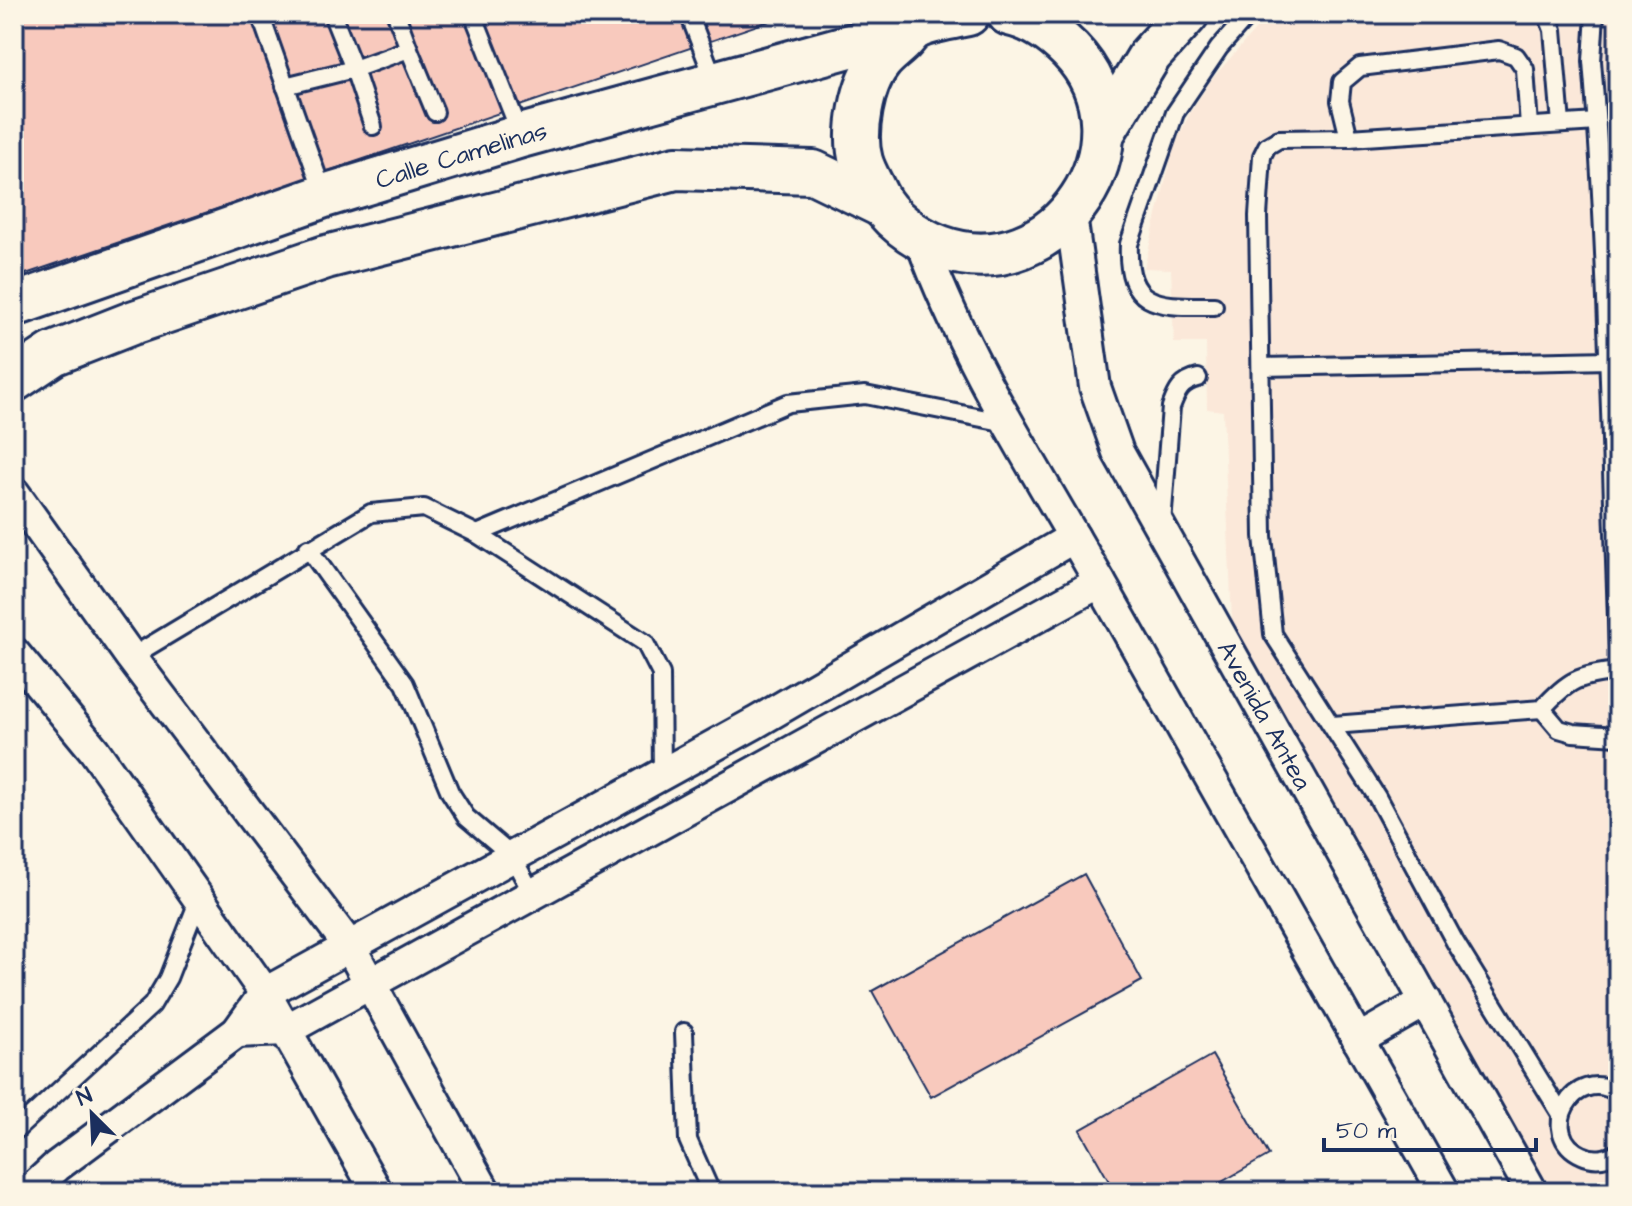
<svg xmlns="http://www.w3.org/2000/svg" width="1632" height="1206" viewBox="0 0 1632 1206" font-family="'Architects Daughter',sans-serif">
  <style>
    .built { fill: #fbe8d9 }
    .building { fill: #f8c9bd; stroke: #1b2f5e; stroke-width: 2 }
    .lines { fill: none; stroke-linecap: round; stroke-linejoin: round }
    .service-casing { stroke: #1b2f5e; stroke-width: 22 }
    .minor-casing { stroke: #1b2f5e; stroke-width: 36 }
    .secondary-casing { stroke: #1b2f5e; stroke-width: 48 }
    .service { stroke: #fcf5e5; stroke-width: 16 }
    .minor { stroke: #fcf5e5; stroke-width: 30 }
    .secondary { stroke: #fcf5e5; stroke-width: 42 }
    .labels { text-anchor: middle; stroke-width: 7; stroke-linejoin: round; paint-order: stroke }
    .street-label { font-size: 26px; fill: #1b2f5e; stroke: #fcf5e5 }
  </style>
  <rect width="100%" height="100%" fill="#fcf5e5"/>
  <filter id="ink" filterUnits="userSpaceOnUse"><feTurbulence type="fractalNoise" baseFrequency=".0125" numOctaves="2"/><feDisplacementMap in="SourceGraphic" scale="16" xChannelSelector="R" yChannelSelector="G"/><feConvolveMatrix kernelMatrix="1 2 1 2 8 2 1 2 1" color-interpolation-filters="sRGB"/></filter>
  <g filter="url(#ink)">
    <path class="built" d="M1269,14H1618V1192H1548L1232,622L1223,411L1207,409L1206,343H1174L1171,269L1144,268L1174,146L1191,111L1212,79Z"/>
    <g class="building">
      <path d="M14,14H790L14,278Z"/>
      <path d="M1084,874L1142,981L931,1097L872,991Z"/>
      <path d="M1212,1055L1269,1155L1204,1192H1115L1080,1130Z"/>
    </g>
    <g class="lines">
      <defs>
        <g id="service">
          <path d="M260,14L324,195"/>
          <path d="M473,14L521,135"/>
          <path d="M689,14L715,82"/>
          <path d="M1547,14L1553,30L1561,124"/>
          <path d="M1595,14L1592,61C1608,254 1610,448 1618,642"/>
          <path d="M409,49L435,112"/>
          <path d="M285,86L354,69L332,14"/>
          <path d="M373,126L354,69L409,49L396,14"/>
          <path d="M1349,138L1340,101L1342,82L1360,67L1499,50L1516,56L1525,69L1529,126"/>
          <path d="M1214,306C1161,306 1126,310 1129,244L1175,113L1219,48L1249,14"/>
          <path d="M1262,367L1610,360"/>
          <path d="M1162,524L1171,407C1177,391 1181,382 1198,378"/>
          <path d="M477,534L788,403L865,395L1007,423"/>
          <path d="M308,548L405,684L450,792L466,817L512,856L533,895"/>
          <path d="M131,657L371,513L424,508L477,534L645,643L661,674L662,774"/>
          <path d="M1542,709L1559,729L1573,733L1618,736"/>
          <path d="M1333,725L1542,709C1569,679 1578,676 1618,671"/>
          <path d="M684,1032L688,1140L711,1192"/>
          <path d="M1618,1093C1572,1064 1536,1135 1582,1155C1595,1161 1606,1159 1618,1152"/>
          <path d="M1561,1114L1455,942L1377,797L1273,634L1263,536L1258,216L1262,156L1267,146L1279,139L1349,138L1597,122"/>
          <path d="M14,1132L152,1005L168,978L199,899"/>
        </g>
        <g id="minor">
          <path id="s1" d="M1071,215L1095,387L1118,452L1532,1192"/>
          <path d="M921,240C967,367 1043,480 1109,598C1221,796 1332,994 1444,1192"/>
          <path d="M14,493L131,657L350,947L485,1192"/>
          <path d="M14,653L94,750L265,993L377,1192"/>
          <path d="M237,1032L286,1030L1100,582"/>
          <path d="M1358,1040L1426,1001"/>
          <path d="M29,1192L57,1166L237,1032L265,993L755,723L1074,537"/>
        </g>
        <g id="secondary">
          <path d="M968,14C952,18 929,20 915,28C910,31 906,37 902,41C895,48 886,54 880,62C862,84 853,133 861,161C864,172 871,183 876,194C887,218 916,238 940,247C1056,290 1156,139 1070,50C1053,33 1033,19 1009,14"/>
          <path d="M1103,133L1150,55L1187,14"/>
          <path id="s2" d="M14,305L324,196L521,136L915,28"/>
          <path d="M14,380L53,354L132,323L326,257L676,168L813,172L881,205"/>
        </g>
      </defs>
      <use href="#service" class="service-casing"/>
      <use href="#minor" class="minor-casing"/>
      <use href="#secondary" class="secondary-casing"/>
      <use href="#service" class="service"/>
      <use href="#minor" class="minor"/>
      <use href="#secondary" class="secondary"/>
    </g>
  </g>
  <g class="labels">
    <g class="street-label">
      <text dy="9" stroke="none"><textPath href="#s2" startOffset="472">Calle Camelinas</textPath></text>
      <text dy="9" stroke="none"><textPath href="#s1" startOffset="544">Avenida Antea</textPath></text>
    </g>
  </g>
  <rect width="1632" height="1206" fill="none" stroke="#fcf5e5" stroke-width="48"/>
  <rect x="24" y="24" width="1584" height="1158" fill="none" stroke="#1b2f5e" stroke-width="3" filter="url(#ink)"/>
  <g transform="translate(92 1114) rotate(336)" stroke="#fcf5e5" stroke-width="6" paint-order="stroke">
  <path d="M0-6L14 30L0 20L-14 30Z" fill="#1b2f5e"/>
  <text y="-12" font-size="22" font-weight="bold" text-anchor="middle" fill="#1b2f5e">N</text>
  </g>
  <path d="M1324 1138v12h212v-12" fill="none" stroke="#1b2f5e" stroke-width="4"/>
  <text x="1336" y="1138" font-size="24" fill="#1b2f5e" stroke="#fcf5e5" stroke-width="6" paint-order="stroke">50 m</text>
</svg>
